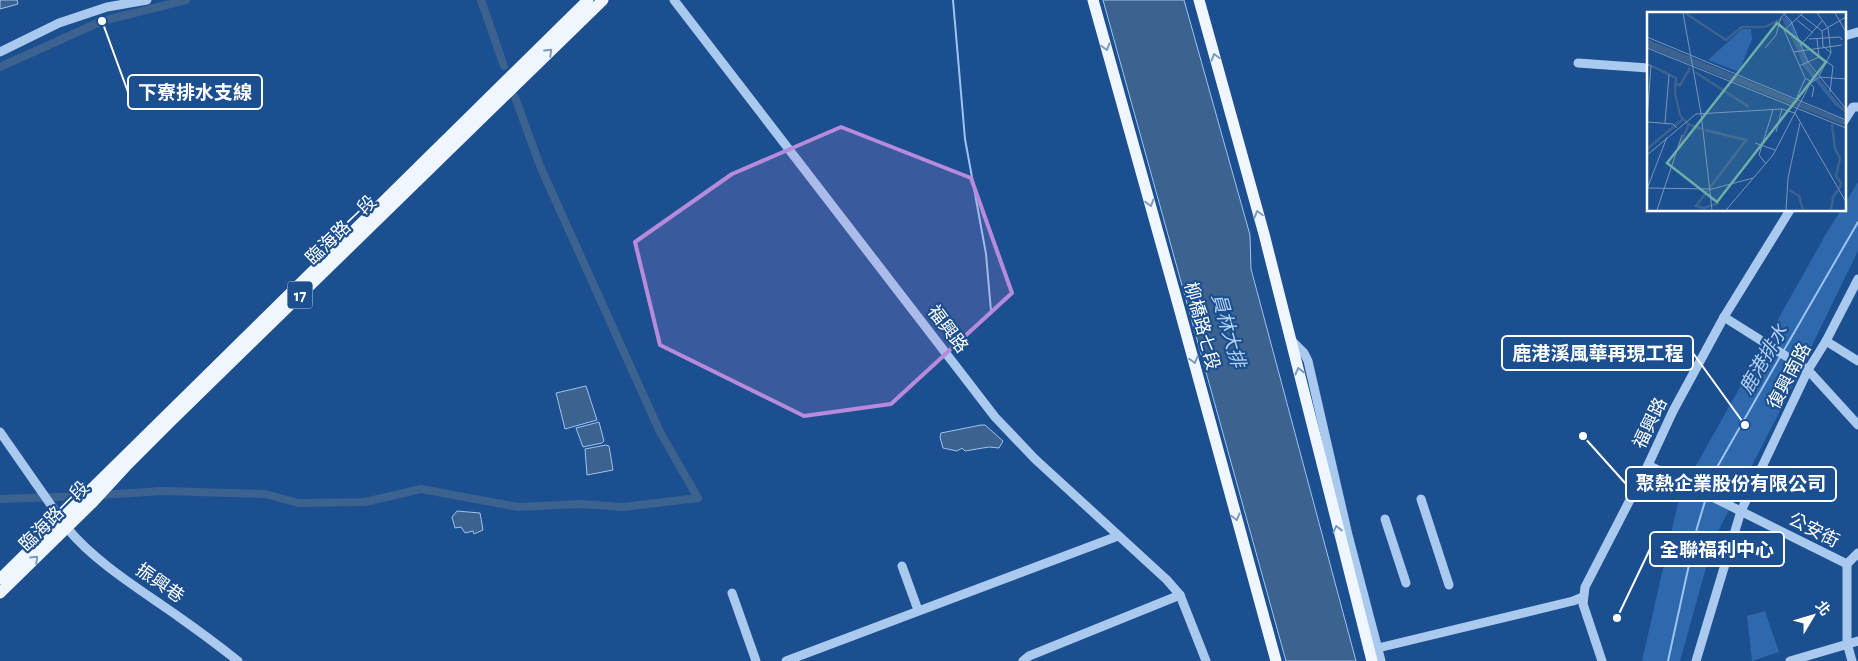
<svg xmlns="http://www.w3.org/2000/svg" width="1858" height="661" viewBox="0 0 1858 661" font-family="'Alegreya Sans','Noto Sans TC',sans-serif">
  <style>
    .green { fill: #2e69ad }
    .water { fill: #3c6290; stroke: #9cc4f0 }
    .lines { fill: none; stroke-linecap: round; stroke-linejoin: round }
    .stream { stroke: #9cc4f0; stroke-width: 2 }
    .canal { stroke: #3c6290; stroke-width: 8 }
    .minor { stroke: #a9c9ee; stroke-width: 9 }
    .major { stroke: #f0f6ff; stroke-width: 11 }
    .oneway { stroke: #7b9ac1 }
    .marked { fill: #b68bdc; fill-opacity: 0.2; stroke: #b68bdc; stroke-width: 4; stroke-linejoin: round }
    .labels { text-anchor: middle; stroke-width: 4.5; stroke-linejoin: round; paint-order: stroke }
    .shield { fill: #1b4f8f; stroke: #bbcadd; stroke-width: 1 }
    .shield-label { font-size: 16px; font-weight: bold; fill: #fff }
    .street-label { font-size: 18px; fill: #fff; stroke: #1b4f8f }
    .water-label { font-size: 19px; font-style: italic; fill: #b5d3f5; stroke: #1b4f8f }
    .inset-river { fill: none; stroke: #3c6290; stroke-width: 2.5 }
    .inset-road { fill: none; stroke: #7695bc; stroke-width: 1 }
    .view { fill: #6fada8; fill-opacity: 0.15; stroke: #6fada8; stroke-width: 2.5 }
    .inset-edge { fill: none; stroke: #fff; stroke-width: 2.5 }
    .leader { fill: none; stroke: #fff; stroke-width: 2 }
    .callout-dot { fill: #fff; stroke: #1b4f8f; stroke-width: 2 }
    .callout { fill: #1b4f8f; stroke: #fff; stroke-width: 2 }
    .callout-label { font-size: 19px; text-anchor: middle; font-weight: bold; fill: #fff }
  </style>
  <rect width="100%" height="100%" fill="#1b4f8f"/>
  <g class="green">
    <path d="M1858,182V251L1779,413L1714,539L1680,661H1642L1680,494L1827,232L1841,210H1844V205Z"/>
    <path d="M1765,611L1779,652L1752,661L1747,616Z"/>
  </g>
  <g class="water">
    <path d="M0,0H17L18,4L0,9Z"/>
    <path d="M1103,0H1184L1250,235L1251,269L1356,661H1286Z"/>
    <path d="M586,386L597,420L565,429L556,393Z"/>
    <path d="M599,422L604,441L602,443L583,447L576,428Z"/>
    <path d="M981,425H985L1003,441L999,448L989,447L965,451L962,448L957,451L943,448L940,437L941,433Z"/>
    <path d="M606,445L609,446L613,470L587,475L585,449Z"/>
    <path d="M457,511L480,513L483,530L474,534L473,531L465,533L461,527L455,528L452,517Z"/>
  </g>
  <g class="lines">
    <g class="stream">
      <path d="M953,0L965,139L986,254L991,311"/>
      <path d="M1784,350L1858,222"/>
      <path d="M1709,491L1716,469L1780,357"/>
      <path d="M1668,661L1697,528L1706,498"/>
    </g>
    <g class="canal">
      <path d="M481,0L504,66"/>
      <path d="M0,67L102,21L186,0"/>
      <path d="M99,495L163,491L265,494L299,503L365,502L421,489L518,507L581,504L623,507L698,498L660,432L540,166L515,97"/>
      <path d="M0,499L85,496"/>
    </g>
    <g class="minor">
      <path d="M674,0L995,417L1035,459L1167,580L1180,595L1206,661"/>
      <path d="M1844,36L1858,32"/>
      <path d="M0,52L59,23L107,7L147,0"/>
      <path d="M1578,63L1648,68"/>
      <path d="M1844,121L1853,107H1858"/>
      <path d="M1724,317L1808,370L1858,425"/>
      <path d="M1292,341L1304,353L1308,361L1348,535L1381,661"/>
      <path d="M1826,341L1858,361"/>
      <path d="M0,432L67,528C97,564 141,590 179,617C199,631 219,646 238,661"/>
      <path d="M1648,465L1847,564"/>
      <path d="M1421,499L1449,585"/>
      <path d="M1385,519L1406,583"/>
      <path d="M1847,564V643L1852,661"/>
      <path d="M1847,564L1858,553"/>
      <path d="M902,566L918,610"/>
      <path d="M732,593L756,661"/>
      <path d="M1378,648L1573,601L1583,597"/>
      <path d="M786,661L1118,536"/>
      <path d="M1023,661L1029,656L1180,595"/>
      <path d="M1602,661L1583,604L1585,587L1648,465L1673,411L1724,317L1790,210"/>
      <path d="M1696,661L1741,511L1808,370L1826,341L1858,279"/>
      <path d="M1790,661L1858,641"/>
    </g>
    <g class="major">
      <path d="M1093,0L1178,304L1276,661"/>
      <path d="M1199,0L1264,234L1372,661"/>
      <path d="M0,579L588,0"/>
      <path d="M0,593L93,502L128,464L171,421L603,0"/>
    </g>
  </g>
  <defs><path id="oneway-chevron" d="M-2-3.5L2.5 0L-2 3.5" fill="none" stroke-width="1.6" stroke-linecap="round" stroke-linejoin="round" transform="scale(1.25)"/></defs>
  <g class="oneway">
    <use href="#oneway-chevron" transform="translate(1106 47) rotate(74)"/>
    <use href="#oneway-chevron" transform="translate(549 52) rotate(-44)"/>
    <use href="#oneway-chevron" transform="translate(1215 57) rotate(-106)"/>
    <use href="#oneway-chevron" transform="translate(1150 203) rotate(74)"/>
    <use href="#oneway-chevron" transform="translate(1258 214) rotate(-106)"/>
    <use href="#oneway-chevron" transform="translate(1194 360) rotate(75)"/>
    <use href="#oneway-chevron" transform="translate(1299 371) rotate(-104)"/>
    <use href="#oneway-chevron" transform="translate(1236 517) rotate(75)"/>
    <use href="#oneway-chevron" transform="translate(1337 529) rotate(-104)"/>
    <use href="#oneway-chevron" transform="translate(35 559) rotate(-44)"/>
  </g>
  <path class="marked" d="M841,127L971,178L1012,293L891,404L804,416L660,345L635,242L732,174Z"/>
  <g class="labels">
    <rect class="shield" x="287.5" y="281.5" width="25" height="27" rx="4"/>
    <g class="shield-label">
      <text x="300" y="301">17</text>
    </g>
    <g class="street-label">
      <text transform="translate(341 230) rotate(-44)" y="6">臨海路一段</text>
      <text transform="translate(1202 326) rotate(75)" y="6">柳橋路七段</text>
      <text transform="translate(948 329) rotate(53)" y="6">福興路</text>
      <text transform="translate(1789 376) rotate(-62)" y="6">復興南路</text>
      <text transform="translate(1650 423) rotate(-64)" y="6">福興路</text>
      <text transform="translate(54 516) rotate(-45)" y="6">臨海路一段</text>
      <text transform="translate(1814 530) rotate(27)" y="6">公安街</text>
      <text transform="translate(160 583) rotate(35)" y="6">振興巷</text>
    </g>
    <g class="water-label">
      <text transform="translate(1229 330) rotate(74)" y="7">員林大排</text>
      <text transform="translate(1763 359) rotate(-60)" y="7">鹿港排水</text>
    </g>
  </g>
  <g transform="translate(1647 12)">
    <rect width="199" height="199" fill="#1b4f8f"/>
    <path d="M138,4L144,10L162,54L199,101L188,93L156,54L143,15L136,6ZM95,17H104L105,27L92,60L61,48Z" fill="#2e69ad"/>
    <path d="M0,27L199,109V114L0,35Z" fill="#3c6290"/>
    <path class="inset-river" d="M38,1L79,28L95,15H118L136,6L157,49L186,88L199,100M3,53L29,66L28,81L33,103L41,112L55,117M48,60L102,95M29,72L33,73L43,56M185,112L188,137L193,146L189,164L194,171L192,177M58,118L99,128L49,194L57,196L72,191M32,135L42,112M0,137L36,107M142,178L152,184L156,198M184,198L186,185L191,178"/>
    <path class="inset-road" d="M36,1L54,101L65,198M136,1L144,9L161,50L199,97M156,1L137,18L158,66L165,70M170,1L181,16L184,41L172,64M188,1L199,20M154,3L175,19L176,34L184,41M150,8L166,21M175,19L199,5M0,25L199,108M162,27L193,25L195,28M170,27L172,45M153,34L175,9M0,36L199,116M118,36L129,23L134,5L139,1M146,40L195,33M172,45L186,54L183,80M0,52L4,54L0,109M152,54L172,45M199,68V44M163,72L167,75L165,85M150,85L158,67M0,110L26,112L30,116M18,111L22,63M129,120L135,97M108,131L128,138M0,143L49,102L135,97L148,101L199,190M119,152L112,143L126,98M0,176L65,177L106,166M0,177L20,125M10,198L35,123M79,198L126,143L163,72L172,65L199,67M139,198L141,166L153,111"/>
    <path class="view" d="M130,11L179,50L70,190L20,151Z"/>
    <rect width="199" height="199" class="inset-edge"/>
  </g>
  <path class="leader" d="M102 21L128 92M1745 425L1693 353M1583 436L1626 484M1617 618L1650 549"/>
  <g class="callout-dot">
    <circle cx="102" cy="21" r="5"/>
    <circle cx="1745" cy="425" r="5"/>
    <circle cx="1583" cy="436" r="5"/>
    <circle cx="1617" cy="618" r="5"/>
  </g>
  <g class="callout">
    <rect x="128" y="75" width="134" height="34" rx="5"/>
    <rect x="1502" y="336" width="191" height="34" rx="5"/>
    <rect x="1626" y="467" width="210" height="34" rx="5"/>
    <rect x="1650" y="532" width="134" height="34" rx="5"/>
  </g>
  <g class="callout-label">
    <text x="195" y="99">下寮排水支線</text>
    <text x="1598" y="360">鹿港溪風華再現工程</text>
    <text x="1731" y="490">聚熱企業股份有限公司</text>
    <text x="1717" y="556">全聯福利中心</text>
  </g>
  <g transform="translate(1813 616) rotate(52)" stroke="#1b4f8f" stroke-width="4" paint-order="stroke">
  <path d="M0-4L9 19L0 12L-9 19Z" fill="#ffffff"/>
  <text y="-8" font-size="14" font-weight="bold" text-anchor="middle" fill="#ffffff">北</text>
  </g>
</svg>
